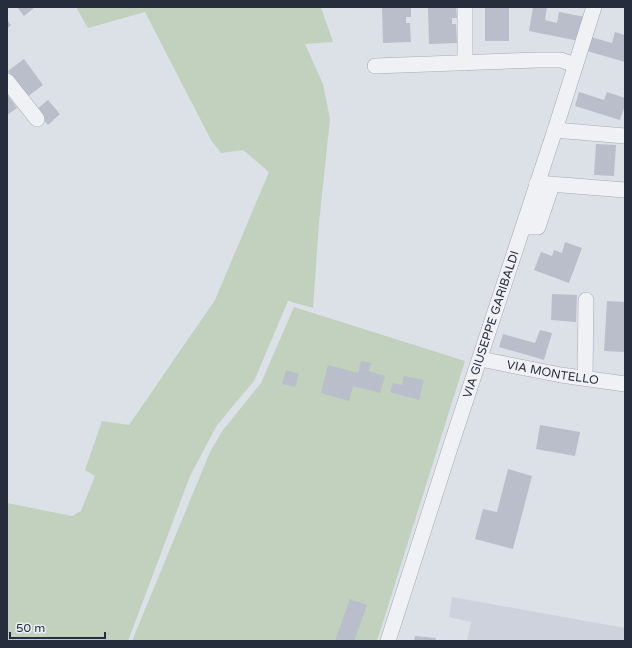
<svg xmlns="http://www.w3.org/2000/svg" width="632" height="648" viewBox="0 0 632 648" font-family="'Varela Round',sans-serif">
  <style>
    .built { fill: #ced2dc }
    .green { fill: #c1d1bd }
    .building { fill: #b9beca }
    .lines { fill: none; stroke-linecap: round; stroke-linejoin: round }
    .minor-casing { stroke: #a5aab4; stroke-width: 16 }
    .minor { stroke: #eff1f5; stroke-width: 15 }
    .labels { text-anchor: middle; stroke-width: 3; stroke-linejoin: round; paint-order: stroke }
    .street-label { font-size: 12px; fill: #262d3d; stroke: #ebeff4 }
  </style>
  <rect width="100%" height="100%" fill="#dce0e7"/>
  <path class="built" d="M452,597L625,628V641H467L471,622L449,617Z"/>
  <g class="green">
    <path d="M76,7H321L333,42L305,44L323,84L330,119L319,223L313,308L288,301L254,381L217,425L190,476L128,641H7V503L72,516L81,511L95,476L85,470L102,421L129,425L215,300L269,172L243,150L221,153L211,140L145,12L88,28Z"/>
    <path d="M294,307L465,361L377,641H132L210,452L223,430L261,383Z"/>
  </g>
  <g class="building">
    <path d="M17,7H35L24,16Z"/>
    <path d="M382,7H411V17H406V23H410L411,42L383,43Z"/>
    <path d="M428,7H456L457,18H452V24H456L457,43L429,44Z"/>
    <rect x="485" y="7" width="24" height="34"/>
    <path d="M533,7H547L545,20L557,23L559,12L585,17L579,41L529,31Z"/>
    <path d="M7,20L11,25L7,29Z"/>
    <path d="M615,32L625,35V62L587,51L591,37L612,43Z"/>
    <path d="M24,59L43,85L27,97L8,71Z"/>
    <path d="M579,92L604,100L607,92L625,98V105L620,120L575,106Z"/>
    <path d="M7,94L17,108L7,115Z"/>
    <path d="M48,100L60,114L48,125L36,110Z"/>
    <path d="M596,144L616,145L614,176L594,175Z"/>
    <path d="M565,242L582,248L569,283L534,270L541,252L552,256L554,250L562,253Z"/>
    <path d="M552,294L577,295L576,322L551,320Z"/>
    <path d="M607,301L625,302V352L604,351Z"/>
    <path d="M540,330L552,333L544,360L499,347L503,334L535,343Z"/>
    <path d="M361,361L371,363L369,371L385,376L380,393L353,386L349,401L321,393L328,365L358,373Z"/>
    <path d="M286,370L299,374L295,387L282,384Z"/>
    <path d="M404,376L424,380L419,400L390,392L393,383L402,385Z"/>
    <path d="M540,425L580,432L575,456L536,449Z"/>
    <path d="M508,469L532,476L513,549L475,539L483,509L497,512Z"/>
    <path d="M350,599L367,605L354,641H335Z"/>
    <path d="M415,636L436,638L435,641H414Z"/>
  </g>
  <g class="lines">
    <defs>
      <g id="minor">
        <path d="M465,7V63"/>
        <path d="M375,66L538,60H561L575,65"/>
        <path d="M7,81L37,119"/>
        <path d="M555,130L625,136"/>
        <path d="M537,183L625,190"/>
        <path d="M524,227H538L550,191L537,183"/>
        <path id="s1" d="M480,359L561,375L625,384"/>
        <path d="M585,378L586,300"/>
        <path id="s2" d="M388,641L451,445L555,130L594,7"/>
      </g>
    </defs>
    <use href="#minor" class="minor-casing"/>
    <use href="#minor" class="minor"/>
  </g>
  <g class="labels">
    <g class="street-label">
      <text dy="4" stroke="none"><textPath href="#s2" startOffset="333">VIA GIUSEPPE GARIBALDI</textPath></text>
      <text dy="4" stroke="none"><textPath href="#s1" startOffset="74">VIA MONTELLO</textPath></text>
    </g>
  </g>
  <rect width="632" height="648" fill="none" stroke="#262d3d" stroke-width="16"/>
  <path d="M10 632v6h95v-6" fill="none" stroke="#262d3d" stroke-width="2"/>
  <text x="16" y="632" font-size="12" fill="#262d3d" stroke="#ebeff4" stroke-width="3" paint-order="stroke">50 m</text>
</svg>
